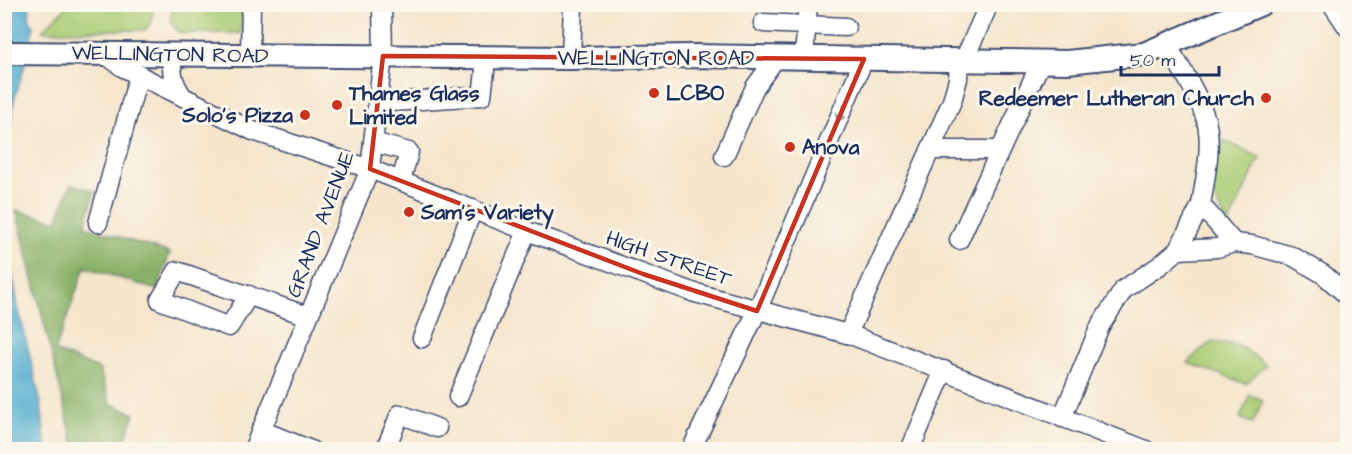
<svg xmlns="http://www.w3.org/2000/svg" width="1352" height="454" viewBox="0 0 1352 454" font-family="'Architects Daughter',sans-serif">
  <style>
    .green { fill: #abcc74; stroke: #637e69; stroke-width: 1.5 }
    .forest { fill: #88b066; stroke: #527062; stroke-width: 1.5 }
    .water { fill: #50acce; stroke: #366e96; stroke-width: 1.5 }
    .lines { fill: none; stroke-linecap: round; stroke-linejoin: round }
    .minor-casing { stroke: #3c4a6e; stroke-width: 21 }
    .major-casing { stroke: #3c4a6e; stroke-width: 26 }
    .minor { stroke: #fff; stroke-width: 18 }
    .major { stroke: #fff; stroke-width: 22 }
    .oneway { stroke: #8d97ae }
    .marked { fill: none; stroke: #c8321e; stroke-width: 4.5; stroke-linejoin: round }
    .poi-dot { fill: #c8321e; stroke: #fbf7ec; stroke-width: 2 }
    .labels { text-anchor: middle; stroke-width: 6; stroke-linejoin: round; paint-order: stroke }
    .street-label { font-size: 21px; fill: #1b2f5e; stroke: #fbf7ec }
    .poi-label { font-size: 21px; font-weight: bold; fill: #1b2f5e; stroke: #fbf7ec; text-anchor: start }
  </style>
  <rect width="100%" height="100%" fill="#fbf7ec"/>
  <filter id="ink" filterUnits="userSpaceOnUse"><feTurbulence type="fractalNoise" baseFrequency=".0167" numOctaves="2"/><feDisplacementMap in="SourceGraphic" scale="12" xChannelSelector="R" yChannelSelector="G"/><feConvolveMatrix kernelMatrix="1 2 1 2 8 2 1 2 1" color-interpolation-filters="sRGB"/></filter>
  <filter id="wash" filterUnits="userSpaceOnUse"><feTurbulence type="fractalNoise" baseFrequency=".008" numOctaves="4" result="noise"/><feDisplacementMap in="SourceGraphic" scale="24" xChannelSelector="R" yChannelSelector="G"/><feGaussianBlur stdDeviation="1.35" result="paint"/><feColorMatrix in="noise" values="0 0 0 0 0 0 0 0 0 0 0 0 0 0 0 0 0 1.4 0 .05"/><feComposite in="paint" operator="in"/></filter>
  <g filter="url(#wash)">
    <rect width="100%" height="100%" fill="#f5e5cc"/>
    <g class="green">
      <path d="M69,4H154V5L150,24L145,30L42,31Z"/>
      <path d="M183,4L243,5L241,33H180L170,22L173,6L182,7Z"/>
      <path d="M1222,140L1260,157L1228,225L1210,189L1216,143Z"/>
      <path d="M1213,342C1239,343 1247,349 1266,365L1246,384L1188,363L1199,351Z"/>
      <path d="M1250,395L1263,400L1253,423L1240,418Z"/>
    </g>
    <path class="forest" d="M71,184L95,191L85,226L170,253L157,290L85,267L55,351L99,369L111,404L135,414L121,449H75L16,210L57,221Z"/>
    <path class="water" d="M4,5H30L29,18L34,26L24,68L14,100L8,153L9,210L8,250L18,306L41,403L45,441L48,449H5Z"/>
  </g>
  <g filter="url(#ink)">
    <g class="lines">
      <defs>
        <g id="minor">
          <path d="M1332,4L1348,28"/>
          <path d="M763,23L846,27"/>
          <path d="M1166,44C1181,68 1198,93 1206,120C1213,145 1205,179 1201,205L1234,243"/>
          <path d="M105,54L122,67L253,131L370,169L527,231L692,292L851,335L1146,450"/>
          <path d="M172,55C171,73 173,82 183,97"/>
          <path d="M250,55L251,4"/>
          <path d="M571,58L573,4"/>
          <path d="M804,58L808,4"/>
          <path d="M964,60L989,4"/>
          <path d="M377,103L482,96L485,71L483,57"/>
          <path d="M373,142L409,152L401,181"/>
          <path d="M930,150H999"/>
          <path d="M724,156L755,87L776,58"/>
          <path d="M98,223L139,74"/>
          <path d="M959,240L1041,62"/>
          <path d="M1178,250L1201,205"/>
          <path d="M249,295L229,327L160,300L177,271L308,316"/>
          <path d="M848,334L952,101L958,79L959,60"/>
          <path d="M422,338L473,209"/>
          <path d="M458,397L527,231"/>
          <path d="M1062,418L1100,326L1124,289L1159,266L1178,250L1217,248L1234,243L1252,245L1292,256L1323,274L1348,296"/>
          <path d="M261,430L311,450"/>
          <path d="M253,450L370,169L383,56L382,4"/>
          <path d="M385,450L400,414L437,428"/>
          <path d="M691,450L757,311L864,59"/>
          <path d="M910,450L944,370"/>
        </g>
        <path id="major" d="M4,53L571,58L693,56L1067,62L1144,54L1261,4"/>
      </defs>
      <use href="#minor" class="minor-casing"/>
      <use href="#major" class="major-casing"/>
      <use href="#minor" class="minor"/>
      <use href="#major" class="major"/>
    </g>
    <defs><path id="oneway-shaft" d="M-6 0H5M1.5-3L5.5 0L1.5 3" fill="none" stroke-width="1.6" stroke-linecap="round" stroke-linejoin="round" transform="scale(1.5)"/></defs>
    <use class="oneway" href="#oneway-shaft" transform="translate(841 113) rotate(113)"/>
  </g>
  <path class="marked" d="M383,56L864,59L757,311L643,274L370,169Z"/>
  <g class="poi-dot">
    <circle cx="654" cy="93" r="6"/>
    <circle cx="1266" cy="98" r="6"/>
    <circle cx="337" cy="105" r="6"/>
    <circle cx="305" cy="115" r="6"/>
    <circle cx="790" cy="147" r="6"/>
    <circle cx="409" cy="212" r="6"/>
  </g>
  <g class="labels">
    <g class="street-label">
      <text transform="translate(170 54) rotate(1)" y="7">WELLINGTON ROAD</text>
      <text x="656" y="65">WELLINGTON ROAD</text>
      <text transform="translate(320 224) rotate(-69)" y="7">GRAND AVENUE</text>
      <text transform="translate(669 258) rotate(19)" y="7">HIGH STREET</text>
    </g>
    <g class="poi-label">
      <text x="349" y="100">Thames Glass<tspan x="349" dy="24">Limited</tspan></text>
      <text x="666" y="100">LCBO</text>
      <text x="1254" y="105" text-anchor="end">Redeemer Lutheran Church</text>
      <text x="293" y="122" text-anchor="end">Solo's Pizza</text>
      <text x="802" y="154">Anova</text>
      <text x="421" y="219">Sam's Variety</text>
    </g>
  </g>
  <rect width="1352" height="454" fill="none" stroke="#fbf7ec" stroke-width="24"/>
  <path d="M1121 66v9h98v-9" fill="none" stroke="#1b2f5e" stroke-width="3"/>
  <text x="1130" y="66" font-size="18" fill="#1b2f5e" stroke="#fbf7ec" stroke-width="4.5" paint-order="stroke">50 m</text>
</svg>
